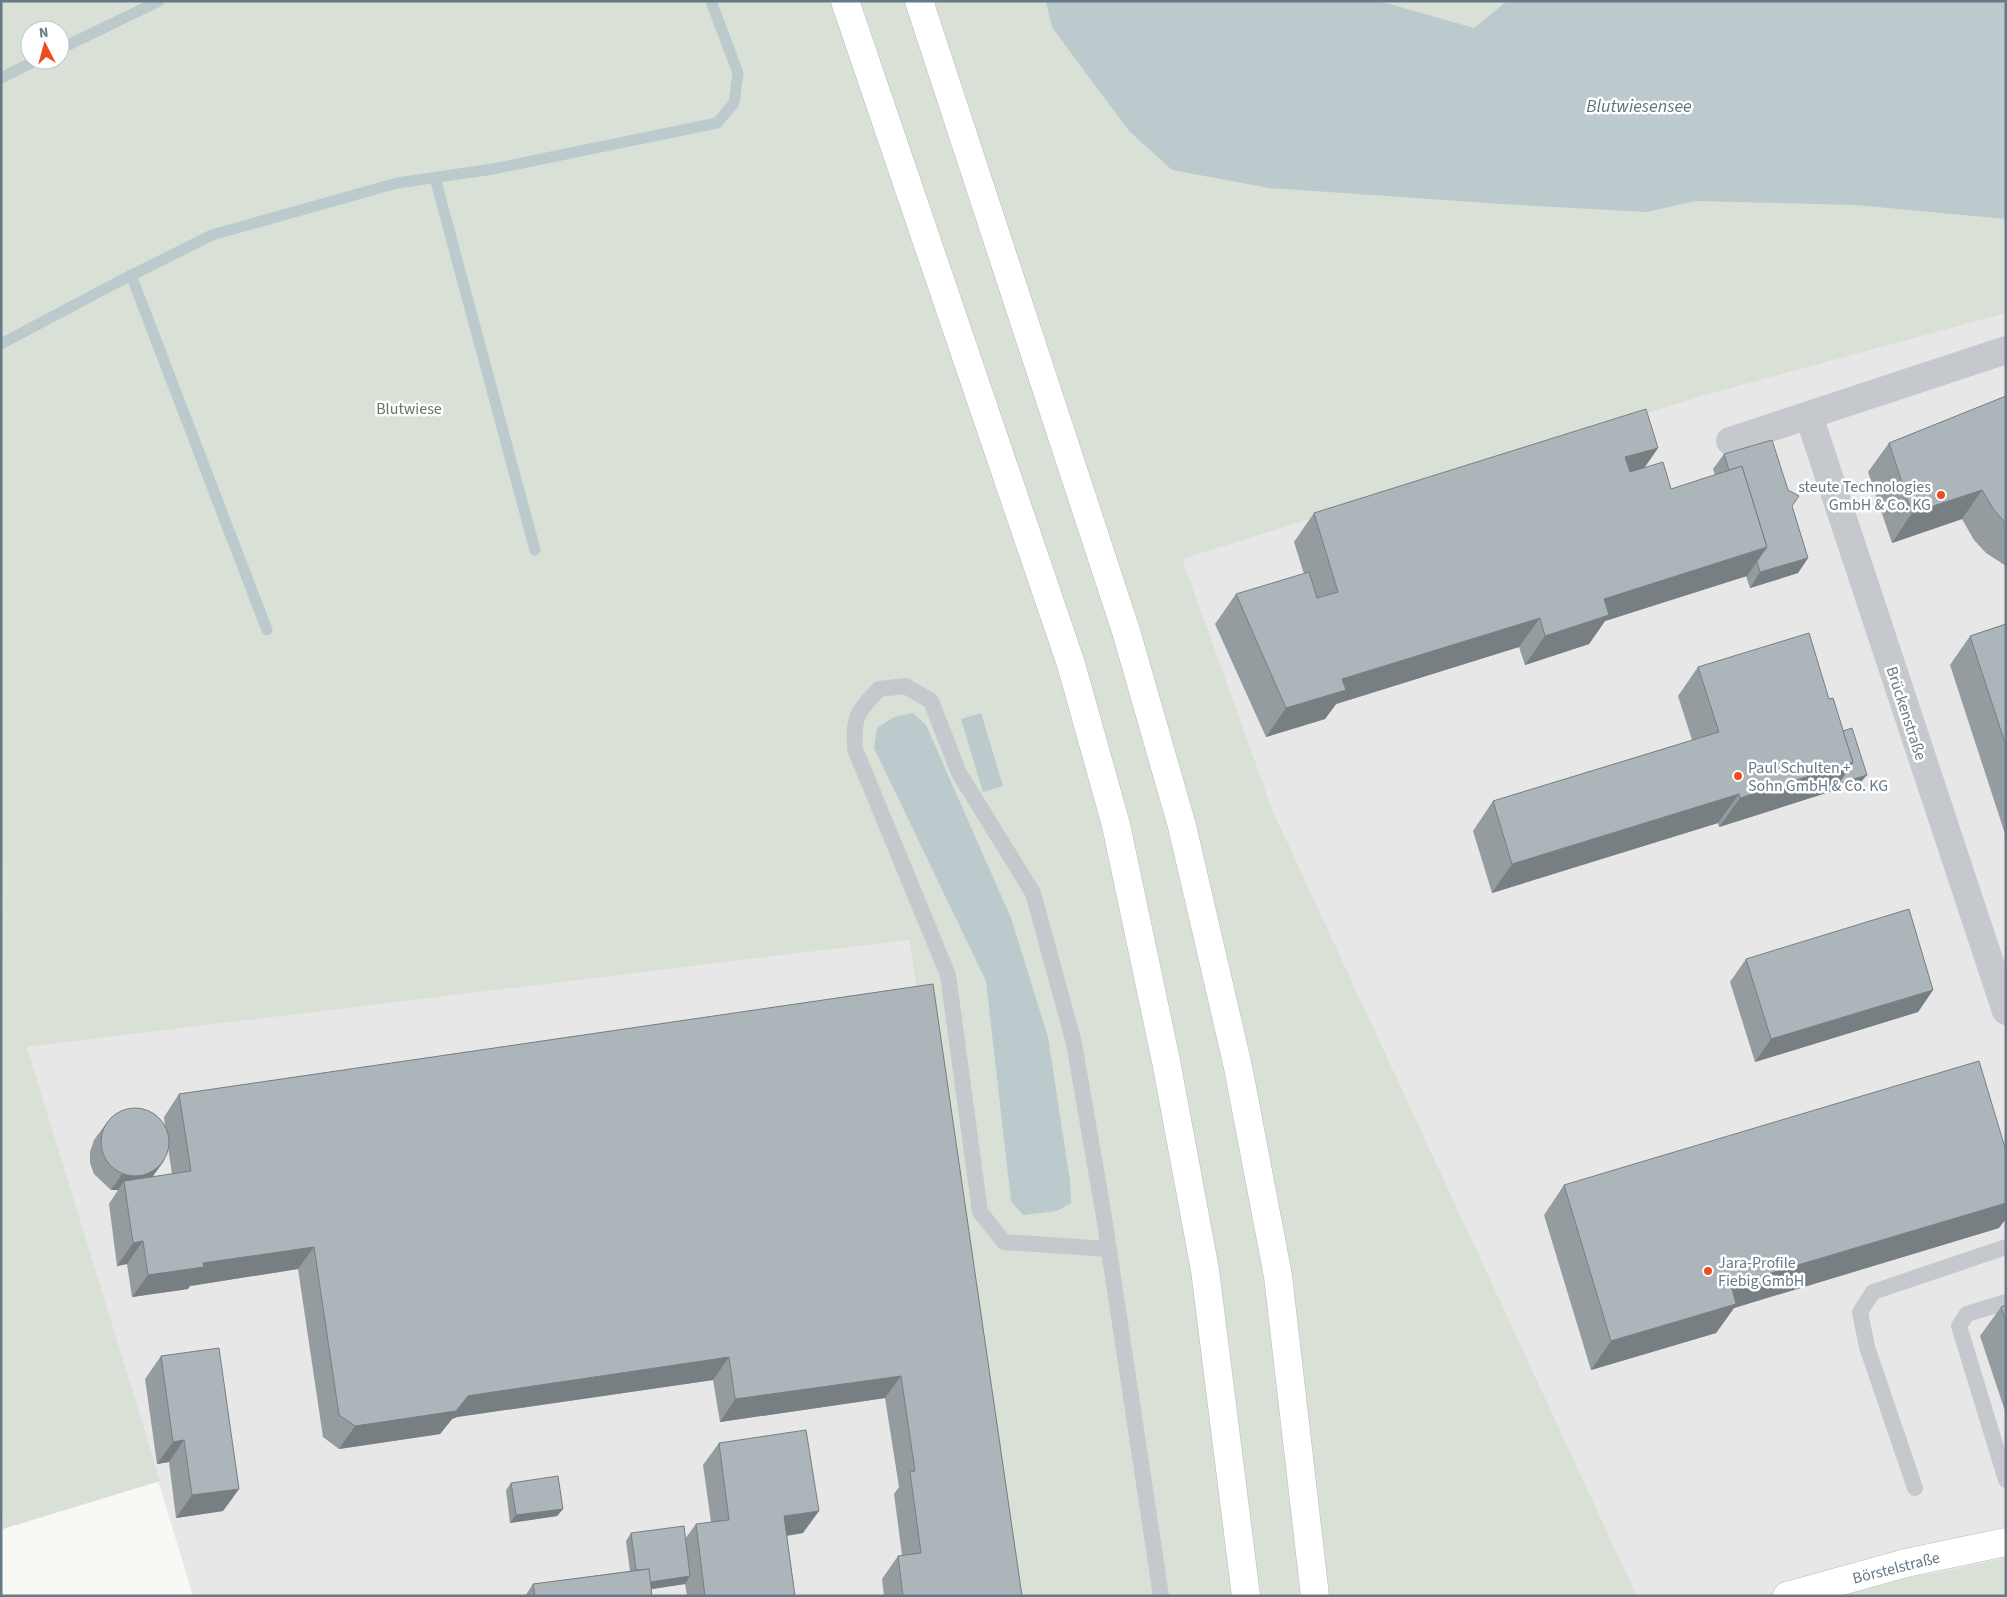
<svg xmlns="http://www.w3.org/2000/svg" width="2007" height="1597" viewBox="0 0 2007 1597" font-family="'Source Sans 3',sans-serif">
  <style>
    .built { fill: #e6e7e6 }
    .green { fill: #d9e0d6; fill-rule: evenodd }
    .water { fill: #bcc9cd }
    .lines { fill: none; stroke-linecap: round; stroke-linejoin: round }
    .stream { stroke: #bcc9cd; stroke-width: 11 }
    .secondary-casing { stroke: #b7bdc1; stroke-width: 29 }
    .highway-casing { stroke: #b7bbbe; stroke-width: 29 }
    .lane { stroke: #c5c9cd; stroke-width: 16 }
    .street { stroke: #c5c9cd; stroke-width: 28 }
    .secondary { stroke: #fff; stroke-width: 28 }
    .highway { stroke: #fff; stroke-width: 28 }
    .wall { fill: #949ca0; fill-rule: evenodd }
    .shaded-wall { fill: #787f82 }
    .building { fill: #acb5ba; stroke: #787f82 }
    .poi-dot { fill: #ee4d1f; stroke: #fff; stroke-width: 2 }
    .labels { text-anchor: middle; stroke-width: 5; stroke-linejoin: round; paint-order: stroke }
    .park-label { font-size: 16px; fill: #667960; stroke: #fff }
    .poi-label { font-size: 16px; fill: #657988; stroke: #fff; text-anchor: start }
    .street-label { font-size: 16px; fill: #657988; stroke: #fff }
    .water-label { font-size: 18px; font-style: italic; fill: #5c747c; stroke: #fff }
  </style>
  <rect width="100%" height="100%" fill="#f8f8f5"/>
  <g class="built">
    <path d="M2006,250V1558L1929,1574L1747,1596H1637L1273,811L1108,358Z"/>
    <path d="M909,940L1013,1596H193L27,1047Z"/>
  </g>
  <g class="green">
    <path d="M1,1H2006V313L1705,395L1182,559L1273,811L1637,1596H1013L909,940L27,1047L160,1481L3,1529ZM30,30H60V60H30Z"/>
    <path d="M2006,1558V1596H1747L1929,1574Z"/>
  </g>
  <g class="water">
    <path d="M1046,1H1379L1474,28L1507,1H2006V219L1856,205L1695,201L1647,212L1503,204L1269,188L1172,170L1129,131L1085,72L1052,27Z"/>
    <path d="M913,713L926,725L1011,918L1048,1037L1070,1181L1071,1203L1057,1211L1023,1215L1011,1201L986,981L874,748L877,728L894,717Z"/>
    <path d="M981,713L1003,786L983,792L961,719Z"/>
  </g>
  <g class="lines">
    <g class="stream">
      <path d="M60,49L159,1"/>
      <path d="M1,78L37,60"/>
      <path d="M435,178L535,550"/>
      <path d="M131,275L267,630"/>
      <path d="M1,344L116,283L212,235L397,183L493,169L717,123L734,103L738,73L711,1"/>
    </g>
    <defs>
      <path id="secondary" d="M1787,1596L1906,1563L2006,1542"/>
      <g id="highway">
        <path d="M845,1L1071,664L1116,825L1166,1061L1205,1270L1246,1596"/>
        <path d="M919,1L1126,631L1182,826L1238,1067L1278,1276L1315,1596"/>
      </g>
    </defs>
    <use href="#secondary" class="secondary-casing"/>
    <use href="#highway" class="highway-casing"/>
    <g class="lane">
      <path d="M1108,1249L1004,1242L980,1212L948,975L855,749C853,716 857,712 879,689L905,686L931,701L959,773L1033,893L1074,1043L1104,1217L1161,1596"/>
      <path d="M2006,1302L1967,1314L1959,1326L2006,1480"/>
      <path d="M1915,1488L1867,1347L1860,1312L1873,1292L2006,1247"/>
    </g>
    <g class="street">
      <path d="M1809,416L2006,1011"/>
      <path d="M1730,441L2006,350"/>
    </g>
    <use href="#secondary" class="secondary"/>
    <use href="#highway" class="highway"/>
  </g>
  <g class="wall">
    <path d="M2006,396V566L1986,553L1974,540L1962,519L1892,543L1868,472L1889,443Z"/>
    <path d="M1658,448L1644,468L1671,489L1715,475L1713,469L1724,454L1792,506L1808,558L1798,573L1750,588L1746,576L1605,621L1589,644L1525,665L1519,647L1336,704L1325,719L1266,737L1215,624L1236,594L1304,574L1294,542L1314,513Z"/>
    <path d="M2006,624V837L1950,665L1970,636Z"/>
    <path d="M1698,667L1829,699L1843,731L1861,782L1719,827L1718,823L1492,893L1473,831L1493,801L1692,740L1678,696Z"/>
    <path d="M1746,959L1933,990L1918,1012L1755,1062L1730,982Z"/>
    <path d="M933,984L1022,1596H884L882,1579L898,1556L902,1555L894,1494L899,1487L885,1398L720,1422L713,1380L457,1417L452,1419L440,1434L339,1449L323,1437L298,1269L190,1286L188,1289L132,1297L127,1264L117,1266L109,1204L118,1190H111L94,1174L90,1163V1152L94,1140L105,1125L165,1126L164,1117L179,1094ZM168,1147L172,1174L152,1177Z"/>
    <path d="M1564,1185L1999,1228L1734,1308L1716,1333L1591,1370L1544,1215Z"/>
    <path d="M2006,1305V1414L1980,1336L2001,1307Z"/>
    <path d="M161,1356L239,1489L223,1511L176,1518L169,1462L157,1464L145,1379Z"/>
    <path d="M719,1443L803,1533L787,1536L795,1596H687L685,1584L651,1589L652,1596H525L533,1584L630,1571L626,1541L631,1533L685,1539L696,1524L711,1522L703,1465Z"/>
    <path d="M511,1483L563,1509L557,1516L510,1523L506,1490Z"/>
  </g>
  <g class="shaded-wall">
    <path d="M1658,448L1638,477L1605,486L1625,457Z"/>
    <path d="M1982,490L1962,519L1892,543L1912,513Z"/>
    <path d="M1767,547L1747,576L1605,621L1589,644L1525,665L1545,636L1604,599Z"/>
    <path d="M1808,558L1798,573L1750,588L1760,572Z"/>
    <path d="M1540,618L1519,647L1336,704L1325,719L1266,737L1286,708L1342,679Z"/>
    <path d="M1853,762L1867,775L1861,782L1719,827L1740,798Z"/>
    <path d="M1739,794L1718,823L1492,893L1512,864Z"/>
    <path d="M1933,990L1918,1012L1755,1062L1771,1039Z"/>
    <path d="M164,1161L153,1176L145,1185L124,1181L118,1190H111L122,1174Z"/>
    <path d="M2006,1203V1219L1999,1228L1734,1308L1716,1333L1591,1370L1611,1341L1731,1285Z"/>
    <path d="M143,1241L127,1264L117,1266L133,1243Z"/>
    <path d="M314,1247L298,1269L190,1286L188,1289L132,1297L148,1275L203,1263Z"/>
    <path d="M729,1357L713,1380L457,1417L452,1419L440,1434L339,1449L355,1426L468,1396Z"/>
    <path d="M901,1376L885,1398L720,1422L735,1399Z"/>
    <path d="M184,1440L169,1462L157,1464L173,1442Z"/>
    <path d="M239,1489L223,1511L176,1518L192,1495Z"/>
    <path d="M563,1509L557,1516L510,1523L516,1515Z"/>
    <path d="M819,1511L803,1533L769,1538L784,1516Z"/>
    <path d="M690,1576L685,1584L633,1592L638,1584Z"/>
  </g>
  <g class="building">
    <path d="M2006,396V523L1994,510L1982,490L1912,513L1889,443Z"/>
    <path d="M1646,409L1658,448L1625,457L1630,472L1663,462L1671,489L1742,466L1767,547L1604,599L1609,615L1545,636L1540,618L1342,679L1346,690L1286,708L1236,594L1309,572L1317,598L1338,592L1314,513Z"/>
    <path d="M1772,440L1788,490L1799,496L1792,506L1808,558L1760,572L1757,561L1767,547L1742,466L1729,470L1724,454Z"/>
    <path d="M2006,624V746L1970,636Z"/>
    <path d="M1809,633L1829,699L1833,698L1853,762L1740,798L1739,794L1512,864L1493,801L1719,732L1698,667Z"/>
    <path d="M1852,728L1867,775L1838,784L1853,762L1843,731Z"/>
    <path d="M1909,909L1933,990L1771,1039L1746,959Z"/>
    <path d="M933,984L1022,1596H903L898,1556L921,1553L910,1472L915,1471L901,1376L735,1399L729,1357L473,1395L468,1396L456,1411L355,1426L339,1415L314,1247L203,1263L204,1267L148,1275L143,1241L133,1243L124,1181L191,1171L179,1094Z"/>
    <path d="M1979,1061L2006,1151V1203L1731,1285L1736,1304L1611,1341L1564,1185Z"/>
    <circle cx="135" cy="1142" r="34"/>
    <path d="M2006,1305V1322L2001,1307Z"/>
    <path d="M219,1348L239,1489L192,1495L184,1440L173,1442L161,1356Z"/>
    <path d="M806,1430L819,1511L784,1516L795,1596H705L696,1524L729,1520L719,1443Z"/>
    <path d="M558,1476L563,1509L516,1515L511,1483Z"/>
    <path d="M684,1526L690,1576L650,1582L649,1569L636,1570L631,1533Z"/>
    <path d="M649,1569L652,1596H535L533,1584Z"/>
  </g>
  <g class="poi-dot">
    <circle cx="1941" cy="495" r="5"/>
    <circle cx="1738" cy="776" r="5"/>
    <circle cx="1708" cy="1271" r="5"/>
  </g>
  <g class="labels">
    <g class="park-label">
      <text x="409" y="414">Blutwiese</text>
    </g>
    <g class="poi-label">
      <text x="1931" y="492" text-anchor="end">steute Technologies<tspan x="1931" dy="18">GmbH &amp; Co. KG</tspan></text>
      <text x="1748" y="773">Paul Schulten +<tspan x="1748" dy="18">Sohn GmbH &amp; Co. KG</tspan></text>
      <text x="1718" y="1268">Jara-Profile<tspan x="1718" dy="18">Fiebig GmbH</tspan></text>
    </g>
    <g class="street-label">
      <text transform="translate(1907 713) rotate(72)" y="6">Brückenstraße</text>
      <text transform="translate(1896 1567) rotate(-14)" y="6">Börstelstraße</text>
    </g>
    <g class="water-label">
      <text x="1639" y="112">Blutwiesensee</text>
    </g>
  </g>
  <rect width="2007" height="1597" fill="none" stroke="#657988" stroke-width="5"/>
  <g transform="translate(45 45) rotate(354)"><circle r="24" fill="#ffffff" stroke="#c1c9cf"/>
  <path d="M0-4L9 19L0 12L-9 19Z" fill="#ee4d1f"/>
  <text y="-8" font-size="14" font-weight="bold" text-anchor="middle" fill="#657988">N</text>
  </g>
</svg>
